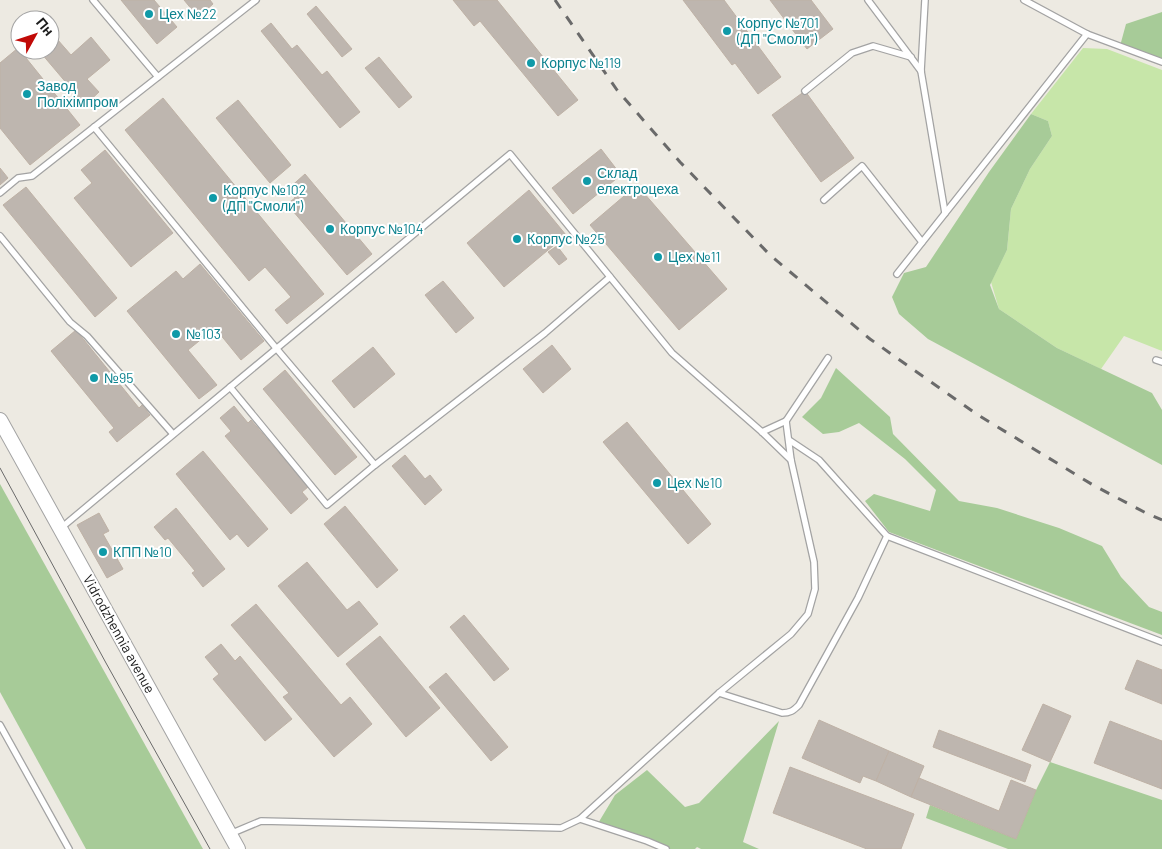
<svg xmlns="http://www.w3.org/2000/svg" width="1162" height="849" viewBox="0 0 1162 849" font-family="Barlow,sans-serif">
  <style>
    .grass { fill: #c7e6a9 }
    .forest { fill: #a7cb98 }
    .building { fill: #beb6af; stroke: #beb1a5 }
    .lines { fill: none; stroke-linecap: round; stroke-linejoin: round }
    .service-casing { stroke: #a3a3a3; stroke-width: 8 }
    .tertiary-casing { stroke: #a3a3a3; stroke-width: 16 }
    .service { stroke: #fff; stroke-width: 5.5 }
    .tertiary { stroke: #fff; stroke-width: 14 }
    .tram { stroke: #6a6a6a; stroke-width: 1 }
    .rail { stroke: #6a6a6a; stroke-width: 3; stroke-dasharray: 10 10; stroke-linecap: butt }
    .culture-dot { fill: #0f9aa8; stroke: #fff; stroke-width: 2 }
    .labels { text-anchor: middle; stroke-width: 4; stroke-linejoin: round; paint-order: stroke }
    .culture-label { font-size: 14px; fill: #0d838f; stroke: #fff; text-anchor: start }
    .street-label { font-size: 14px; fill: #1c1c1c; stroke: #fff }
  </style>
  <rect width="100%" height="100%" fill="#edeae2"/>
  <path class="grass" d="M1083,48L1107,49L1162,70V351L1124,336L1101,369L1057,348L999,309L991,282L1007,250L1011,209L1030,169L1052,136L1048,121L1031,114Z"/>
  <g class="forest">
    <path d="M1162,12V62L1120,46L1126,24Z"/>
    <path d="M1031,114L1048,121L1052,136L1030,169L1011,209L1007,250L990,285L999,309L1057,348L1152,393L1162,410V465L928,339L899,314L892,297L904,273L926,267L989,172Z"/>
    <path d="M836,368L890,417L893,434L959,501L997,508L1059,528L1102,546L1121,577L1149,607L1162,612V635L889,532L865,501L874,494L930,511L936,490L905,459L859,423L839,432L823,434L802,417L821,398Z"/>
    <path d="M0,484L203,849H86L0,692Z"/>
    <path d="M779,721L743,842L759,849H701L697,847L695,849H666L597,825L615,795L647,770L685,807L699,803Z"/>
    <path d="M1050,762L1162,800V849H1008L926,818L930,805L1016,839L1036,790Z"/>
  </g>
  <g class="building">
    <path d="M121,0H154L177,27L157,44Z"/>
    <path d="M184,0H210L213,4L198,17Z"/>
    <path d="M453,0H497L578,100L558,116L480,21L474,26Z"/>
    <path d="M683,0H724L781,77L758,94L735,63L732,65Z"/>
    <path d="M770,0H811L833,29L807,49Z"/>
    <path d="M316,6L352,49L342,57L307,14Z"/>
    <path d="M271,23L292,49L297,45L322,75L327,71L360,112L340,128L261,31Z"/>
    <path d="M91,37L110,60L87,79L99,92L85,105L41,53L45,50H50V45L57,39L71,55Z"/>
    <path d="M18,48L80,125L30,165L0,128V63Z"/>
    <path d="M379,57L412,97L399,108L365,68Z"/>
    <path d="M805,91L854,158L821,182L772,115Z"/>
    <path d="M163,98L324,294L287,324L275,310L291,297L265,267L249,281L125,130Z"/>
    <path d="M238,100L291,165L270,183L216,118Z"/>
    <path d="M601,149L621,175L573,214L552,188Z"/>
    <path d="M105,150L173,233L131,267L74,198L92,183L81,170Z"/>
    <path d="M0,168L8,178L0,185Z"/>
    <path d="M305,174L372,254L347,275L287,204L295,198L288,189Z"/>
    <path d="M637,185L727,289L679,330L590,225Z"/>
    <path d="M26,187L117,298L95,317L3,205Z"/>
    <path d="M529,190L566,235L504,287L467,243Z"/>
    <path d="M557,246L567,259L559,265L548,252Z"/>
    <path d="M200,264L264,341L241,360L215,328L188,350L217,385L199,399L127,311L176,271L183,279Z"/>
    <path d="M443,281L474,318L456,333L425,295Z"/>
    <path d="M76,330L139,408L142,405L150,415L117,442L109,432L114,428L51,351Z"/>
    <path d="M552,345L571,369L543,393L523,369Z"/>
    <path d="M373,347L395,374L354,408L332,381Z"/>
    <path d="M285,370L357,457L335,475L263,389Z"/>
    <path d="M234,406L248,423L251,420L308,487L302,492L308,499L291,514L225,436L231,431L220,418Z"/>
    <path d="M627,422L711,524L688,544L603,442Z"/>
    <path d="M203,451L268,529L248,547L237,534L230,540L176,474Z"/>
    <path d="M405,455L425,479L430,475L442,490L425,505L392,466Z"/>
    <path d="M345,506L398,570L377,588L324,524Z"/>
    <path d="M176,508L225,569L203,587L192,573L195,571L168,538L165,540L154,527Z"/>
    <path d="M99,513L109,531L103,534L123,569L107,578L77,525Z"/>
    <path d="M307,562L347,610L359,601L378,624L338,657L278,586Z"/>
    <path d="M256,604L341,705L350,697L372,724L334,757L283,697L289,693L231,625Z"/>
    <path d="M464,615L509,669L494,681L450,627Z"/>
    <path d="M380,636L440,708L406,737L346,664Z"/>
    <path d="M221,644L235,661L240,656L292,719L265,741L213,679L219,674L205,657Z"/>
    <path d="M1137,660L1162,670V704L1125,689Z"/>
    <path d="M446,673L508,747L491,761L429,687Z"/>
    <path d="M1043,704L1071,716L1050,762L1022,750Z"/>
    <path d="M819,720L889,751L876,781L863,776L860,783L802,758Z"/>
    <path d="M1110,721L1162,741V789L1094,763Z"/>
    <path d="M939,730L1031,765L1025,782L933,747Z"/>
    <path d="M889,751L924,766L911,797L876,781Z"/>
    <path d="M790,767L914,814L901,849H867L773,813Z"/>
    <path d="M919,778L999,811L1011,780L1036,790L1016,839L911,797Z"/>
  </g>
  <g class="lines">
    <defs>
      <g id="service">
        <path d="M93,0L158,77"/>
        <path d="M868,0L921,71"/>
        <path d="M925,0L921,71L945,213"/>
        <path d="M1024,0L1087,34L1162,62"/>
        <path d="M805,91L852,53L873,46L911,57"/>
        <path d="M94,127L276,348L375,465L545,333L610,277"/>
        <path d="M0,193L18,178L32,176L256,0"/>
        <path d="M824,200L862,166L922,242"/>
        <path d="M0,236L70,322L87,336L173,434"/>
        <path d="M897,274L1087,34"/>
        <path d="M1156,360L1162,362"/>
        <path d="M230,387L327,505L375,465"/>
        <path d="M762,432L786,421"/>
        <path d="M789,440L819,460L887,536L1162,642"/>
        <path d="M791,460L786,421L828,358"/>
        <path d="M61,528L510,154L672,353L762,432L791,460L814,562L815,589L808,614L791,634L719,693L580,819L561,828L261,821L230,834"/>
        <path d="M719,693L782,713C790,713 793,711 799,705L858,598L887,536"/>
        <path d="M0,725L69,849"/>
        <path d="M580,819L647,841L666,849"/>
      </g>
      <path id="tertiary" d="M0,420L238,849"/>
    </defs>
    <use href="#service" class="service-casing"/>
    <use href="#tertiary" class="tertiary-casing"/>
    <use href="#service" class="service"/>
    <use href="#tertiary" class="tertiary"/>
    <path class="tram" d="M0,468L106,663L210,849"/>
    <path class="rail" d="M555,0L617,90L680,162L770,255L870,339L978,415L1093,485L1146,513L1162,520"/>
  </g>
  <g class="culture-dot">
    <circle cx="149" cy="14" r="5"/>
    <circle cx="727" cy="31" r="5"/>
    <circle cx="531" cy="63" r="5"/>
    <circle cx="27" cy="94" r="5"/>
    <circle cx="587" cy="181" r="5"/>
    <circle cx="213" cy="198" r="5"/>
    <circle cx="330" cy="229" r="5"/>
    <circle cx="517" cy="239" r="5"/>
    <circle cx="658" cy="257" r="5"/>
    <circle cx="176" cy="334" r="5"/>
    <circle cx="94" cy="378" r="5"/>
    <circle cx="657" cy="483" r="5"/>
    <circle cx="103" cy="552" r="5"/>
  </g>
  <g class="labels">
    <g class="culture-label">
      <text x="159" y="19">Цех №22</text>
      <text x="737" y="28">Корпус №701<tspan x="737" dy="16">(ДП "Смоли")</tspan></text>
      <text x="541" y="68">Корпус №119</text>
      <text x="37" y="91">Завод<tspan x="37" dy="16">Поліхімпром</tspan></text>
      <text x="597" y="178">Склад<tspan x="597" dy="16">електроцеха</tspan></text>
      <text x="223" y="195">Корпус №102<tspan x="223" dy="16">(ДП "Смоли")</tspan></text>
      <text x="340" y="234">Корпус №104</text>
      <text x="527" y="244">Корпус №25</text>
      <text x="668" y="262">Цех №11</text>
      <text x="186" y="339">№103</text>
      <text x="104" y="383">№95</text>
      <text x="667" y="488">Цех №10</text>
      <text x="113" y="557">КПП №10</text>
    </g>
    <g class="street-label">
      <text transform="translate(119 634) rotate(61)" y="5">Vidrodzhennia avenue</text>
    </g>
  </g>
  <g transform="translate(35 35) rotate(50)"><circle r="24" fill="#ffffff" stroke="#a4a4a4"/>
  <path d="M0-4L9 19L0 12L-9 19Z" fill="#c10a07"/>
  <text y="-8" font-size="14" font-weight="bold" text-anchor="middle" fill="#1c1c1c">Пн</text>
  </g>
</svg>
